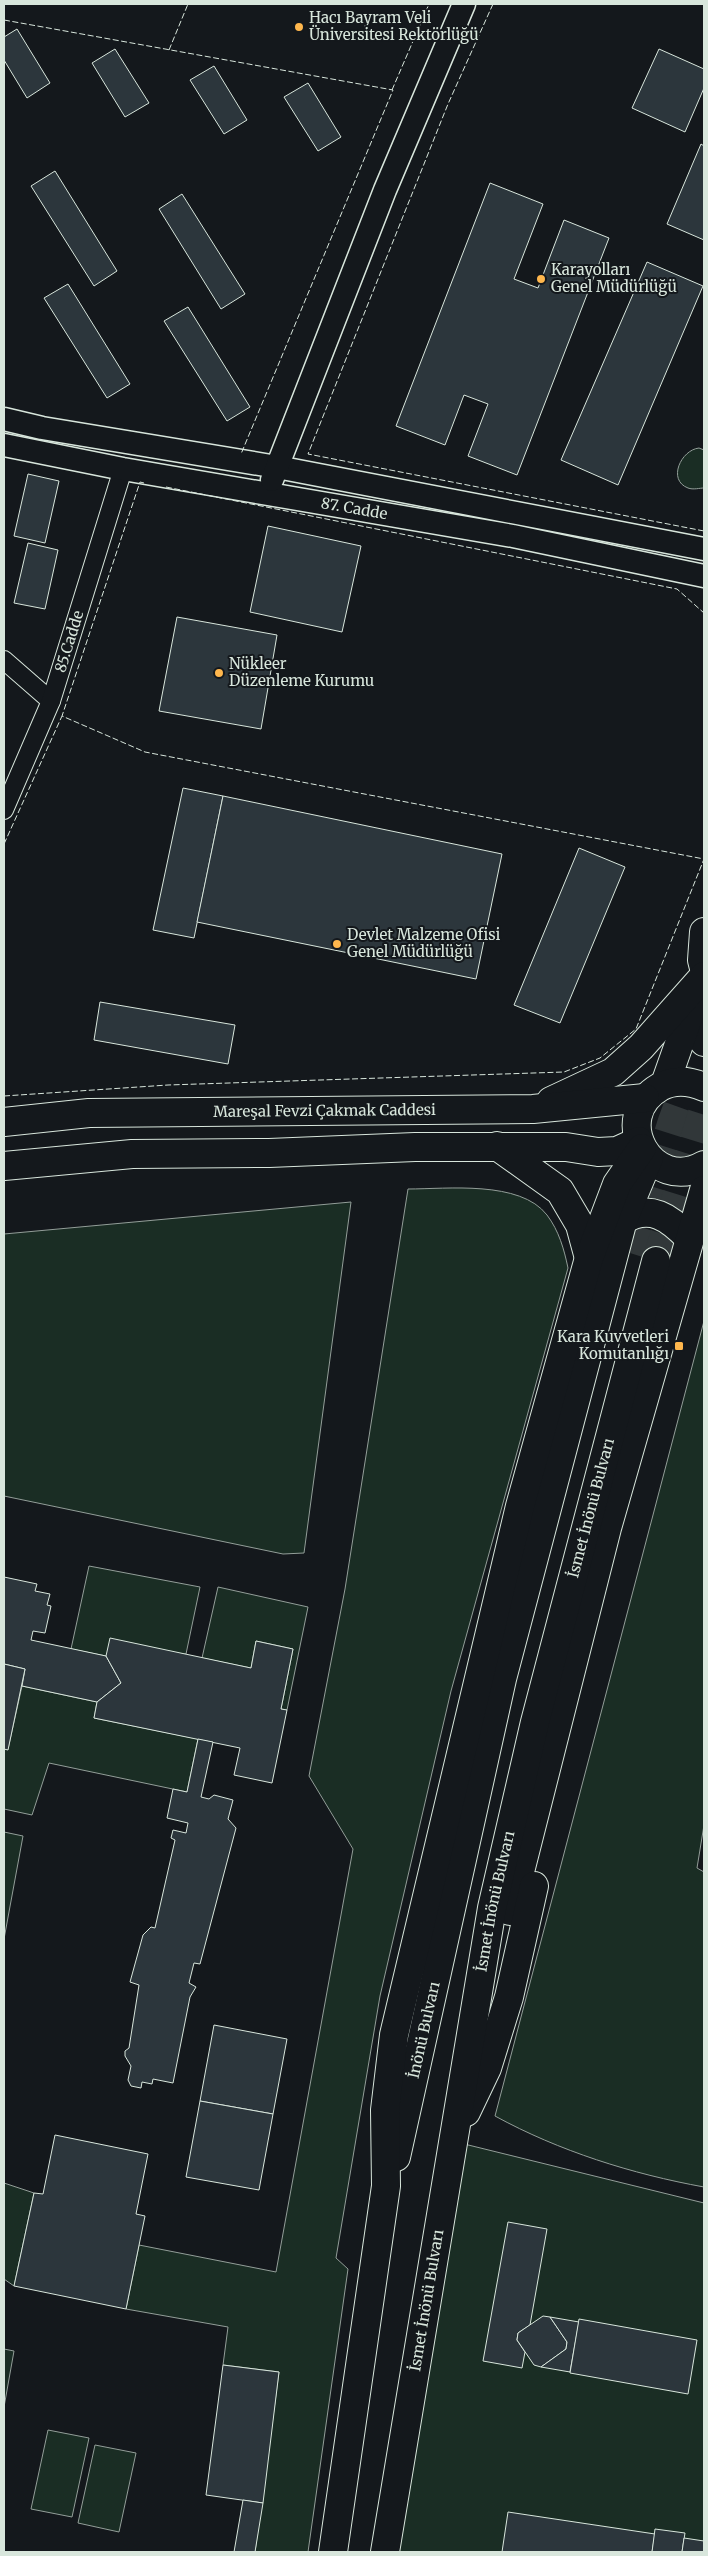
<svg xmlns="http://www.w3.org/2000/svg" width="708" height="2556" viewBox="0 0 708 2556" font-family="Merriweather,serif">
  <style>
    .green { fill: #1a2d24; stroke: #939e99 }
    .building { fill: #2c363c; stroke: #d8e6dc }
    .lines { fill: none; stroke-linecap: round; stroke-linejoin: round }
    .primary-tunnel { stroke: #313739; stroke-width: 28; stroke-dasharray: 28 14; stroke-linecap: butt }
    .minor-casing { stroke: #d8e6dc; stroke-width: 20 }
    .tertiary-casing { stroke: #d8e6dc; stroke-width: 25 }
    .primary-casing { stroke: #d8e6dc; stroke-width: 30 }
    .minor { stroke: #14181c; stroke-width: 18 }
    .tertiary { stroke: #14181c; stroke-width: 22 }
    .primary { stroke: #14181c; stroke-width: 28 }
    .fence { stroke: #d8e6dc; stroke-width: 1; stroke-dasharray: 6 2.5; stroke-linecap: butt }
    .poi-dot { fill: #ffb74d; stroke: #14181c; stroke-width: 2 }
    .labels { text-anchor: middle; stroke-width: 4; stroke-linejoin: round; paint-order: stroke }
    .poi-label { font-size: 15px; fill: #d8e6dc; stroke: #14181c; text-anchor: start }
    .street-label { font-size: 15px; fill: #d8e6dc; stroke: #14181c }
  </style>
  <rect width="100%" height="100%" fill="#14181c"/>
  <g class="green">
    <path d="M699,448L704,450V488C700,488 693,490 688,488C667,480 681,450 699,448Z"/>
    <path d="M408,1189C447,1189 520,1180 547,1215C559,1231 564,1249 568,1268L451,1691L380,1996L336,2258L348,2269L308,2552H255L279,2372L223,2365L228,2327L126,2309L139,2245L276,2272L353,1849L309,1776L345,1589Z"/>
    <path d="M351,1202L304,1553L283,1554L4,1496V1234Z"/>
    <path d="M704,1321V1825L697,1868L704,1872V2187C632,2174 559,2151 495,2116Z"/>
    <path d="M89,1566L200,1587L186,1654L106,1656L71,1649Z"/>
    <path d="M218,1587L308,1607L287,1710L281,1709L293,1649L256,1641L251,1668L202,1658Z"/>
    <path d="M22,1686L97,1702L94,1718L198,1739L187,1792L49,1763L32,1815L4,1809V1749H8Z"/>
    <path d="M4,1832L23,1836L4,1939Z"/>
    <path d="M452,2141L704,2203V2552H385Z"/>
    <path d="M4,2183L34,2193L14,2286L4,2279Z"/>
    <path d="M4,2349L14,2351L4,2407Z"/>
    <path d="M48,2430L89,2438L72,2517L31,2509Z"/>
    <path d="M95,2445L136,2453L119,2532L78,2523Z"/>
  </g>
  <g class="building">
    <path d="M17,29L50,83L27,98L4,60V37Z"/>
    <path d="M115,49L149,103L125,117L92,63Z"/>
    <path d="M659,49L704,69V88L685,132L632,108Z"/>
    <path d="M214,66L247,120L224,134L190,80Z"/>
    <path d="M308,83L341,137L318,151L284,97Z"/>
    <path d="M701,144L704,146V240L667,224Z"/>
    <path d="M55,171L117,271L94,286L31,186Z"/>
    <path d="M490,183L543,204L514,279L538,288L564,220L609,238L517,475L468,456L488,404L464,395L445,445L396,426Z"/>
    <path d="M182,194L245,294L221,309L159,209Z"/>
    <path d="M647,262L703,286L618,485L561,460Z"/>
    <path d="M68,284L130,384L107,398L44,298Z"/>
    <path d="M188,307L250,407L227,421L164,321Z"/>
    <path d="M28,474L59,481L45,543L14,536Z"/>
    <path d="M268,526L361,546L342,632L250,612Z"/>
    <path d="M28,543L58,550L45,609L14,603Z"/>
    <path d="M177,617L277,635L261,729L159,711Z"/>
    <path d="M183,788L223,796L194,938L153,930Z"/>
    <path d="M223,796L502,854L476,979L197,922Z"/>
    <path d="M579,848L625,867L560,1023L514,1005Z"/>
    <path d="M100,1002L235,1025L228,1064L94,1040Z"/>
    <path d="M4,1577L37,1584L35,1591L50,1594L47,1605L51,1606L45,1633L33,1631L31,1640L106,1656L121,1683L97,1702L22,1686L25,1669L4,1664Z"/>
    <path d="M110,1638L251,1668L256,1641L293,1649L281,1709L287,1710L272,1783L234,1775L240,1748L94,1718L97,1702L121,1683L106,1656Z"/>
    <path d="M4,1664L25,1669L8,1750L4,1749Z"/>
    <path d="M198,1739L213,1742L201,1797L209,1799L214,1795L233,1800L228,1819L236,1828L200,1964L194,1963L189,1983L196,1987L190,1997L173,2083L153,2079L152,2084L142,2082L141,2088L131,2086L128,2080L131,2066L125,2056V2051L129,2048L139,1985L130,1982L143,1935L151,1927L155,1928L175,1840L171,1838L173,1830L186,1833L188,1823L167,1818L173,1789L187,1792Z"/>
    <path d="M214,2025L287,2039L273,2114L200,2101Z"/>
    <path d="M200,2101L273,2114L259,2190L186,2177Z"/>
    <path d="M55,2135L148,2154L136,2214L145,2216L126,2309L14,2286L34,2193L43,2194Z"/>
    <path d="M508,2222L547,2229L530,2325L518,2333L517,2340L525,2352L522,2368L483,2361Z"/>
    <path d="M543,2316L550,2317L567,2342L566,2349L541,2367L534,2365L517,2340L518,2333Z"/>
    <path d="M550,2317L579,2322L570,2372L541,2367L566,2349L567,2342Z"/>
    <path d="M579,2319L697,2340L688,2394L570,2373Z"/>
    <path d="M223,2365L279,2372L263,2503L206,2495Z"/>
    <path d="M243,2500L263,2503L255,2552H234Z"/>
    <path d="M508,2512L655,2534L652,2552H502Z"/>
    <path d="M655,2529L685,2533L682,2552H652Z"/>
    <path d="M684,2538L704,2541V2552H682Z"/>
  </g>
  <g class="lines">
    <g class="primary-tunnel">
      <path d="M630,1253L672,1121L704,1033"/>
      <path d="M656,1261L704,1107"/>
    </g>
    <defs>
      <g id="minor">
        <path d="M4,660L51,701"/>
        <path id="s1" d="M4,810L51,701L123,469"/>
      </g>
      <g id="tertiary">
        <path d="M4,419L42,428L277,467L704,549"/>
        <path id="s2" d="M4,445L123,469L513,536L704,576"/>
        <path d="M272,480L385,190L464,4"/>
      </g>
      <g id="primary">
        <path d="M704,932L702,960L704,968"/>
        <path d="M691,1008L693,1027L704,1042"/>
        <path d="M665,1084L697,993"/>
        <path d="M704,1087C690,1081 675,1079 660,1087C608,1117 652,1195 704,1165"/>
        <path d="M551,1101L613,1072L641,1047L704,976"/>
        <path id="s3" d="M4,1122L89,1113L533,1109L645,1098"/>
        <path d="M497,1146L560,1191L580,1225L589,1258"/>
        <path d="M4,1166L132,1154L269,1153L415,1147H566L598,1152L617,1151L639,1141"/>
        <path d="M623,1220C650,1203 670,1218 689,1238"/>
        <path d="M510,1911L607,1528L704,1190"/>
        <path d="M466,2112L487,2068L509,1997L534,1886"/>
        <path id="s4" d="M396,2157L502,1679L623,1220L649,1158"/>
        <path d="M333,2552L386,2186L385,2110L394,2035L520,1506L589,1258L617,1184L642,1148"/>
        <path id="s5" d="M385,2552L492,1908L535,1722L656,1261"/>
      </g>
    </defs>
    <use href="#minor" class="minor-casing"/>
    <use href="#tertiary" class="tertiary-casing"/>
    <use href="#primary" class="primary-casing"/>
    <use href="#minor" class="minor"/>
    <use href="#tertiary" class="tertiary"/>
    <use href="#primary" class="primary"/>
    <g class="fence">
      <path d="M493,4L448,104L308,454L704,531"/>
      <path d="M4,20L393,90L241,454"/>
      <path d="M169,50L188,4"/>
      <path d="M392,90L429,4"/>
      <path d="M144,483L140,482L62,716L145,752L704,859"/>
      <path d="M166,487L677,589L704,613"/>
      <path d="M4,844L62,716"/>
      <path d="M4,1096L168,1085L564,1072L600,1058L636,1029L704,859"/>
    </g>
  </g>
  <g class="poi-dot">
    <circle cx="299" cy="27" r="5"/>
    <circle cx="541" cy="279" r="5"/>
    <circle cx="219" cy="673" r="5"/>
    <circle cx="337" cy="944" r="5"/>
    <rect x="674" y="1341" width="10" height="10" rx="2.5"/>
  </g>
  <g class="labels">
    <g class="poi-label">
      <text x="309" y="23">Hacı Bayram Veli<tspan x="309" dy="17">Üniversitesi Rektörlüğü</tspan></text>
      <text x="551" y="275">Karayolları<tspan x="551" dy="17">Genel Müdürlüğü</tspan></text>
      <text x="229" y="669">Nükleer<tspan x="229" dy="17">Düzenleme Kurumu</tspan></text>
      <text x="347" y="940">Devlet Malzeme Ofisi<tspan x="347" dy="17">Genel Müdürlüğü</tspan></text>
      <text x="669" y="1342" text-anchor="end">Kara Kuvvetleri<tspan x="669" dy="17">Komutanlığı</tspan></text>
    </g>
    <g class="street-label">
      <text dy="5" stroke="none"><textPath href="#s2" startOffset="356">87. Cadde</textPath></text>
      <text dy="5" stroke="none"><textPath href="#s1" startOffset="181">85.Cadde</textPath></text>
      <text dy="5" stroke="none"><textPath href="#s3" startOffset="321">Mareşal Fevzi Çakmak Caddesi</textPath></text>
      <text dy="5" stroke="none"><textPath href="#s5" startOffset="1065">İsmet İnönü Bulvarı</textPath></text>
      <text dy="5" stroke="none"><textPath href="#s5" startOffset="660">İsmet İnönü Bulvarı</textPath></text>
      <text dy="5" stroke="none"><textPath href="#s4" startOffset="130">İnönü Bulvarı</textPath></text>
      <text dy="5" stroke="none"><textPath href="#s5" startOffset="255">İsmet İnönü Bulvarı</textPath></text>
    </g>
  </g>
  <rect width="708" height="2556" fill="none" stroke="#d8e6dc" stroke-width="10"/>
</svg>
